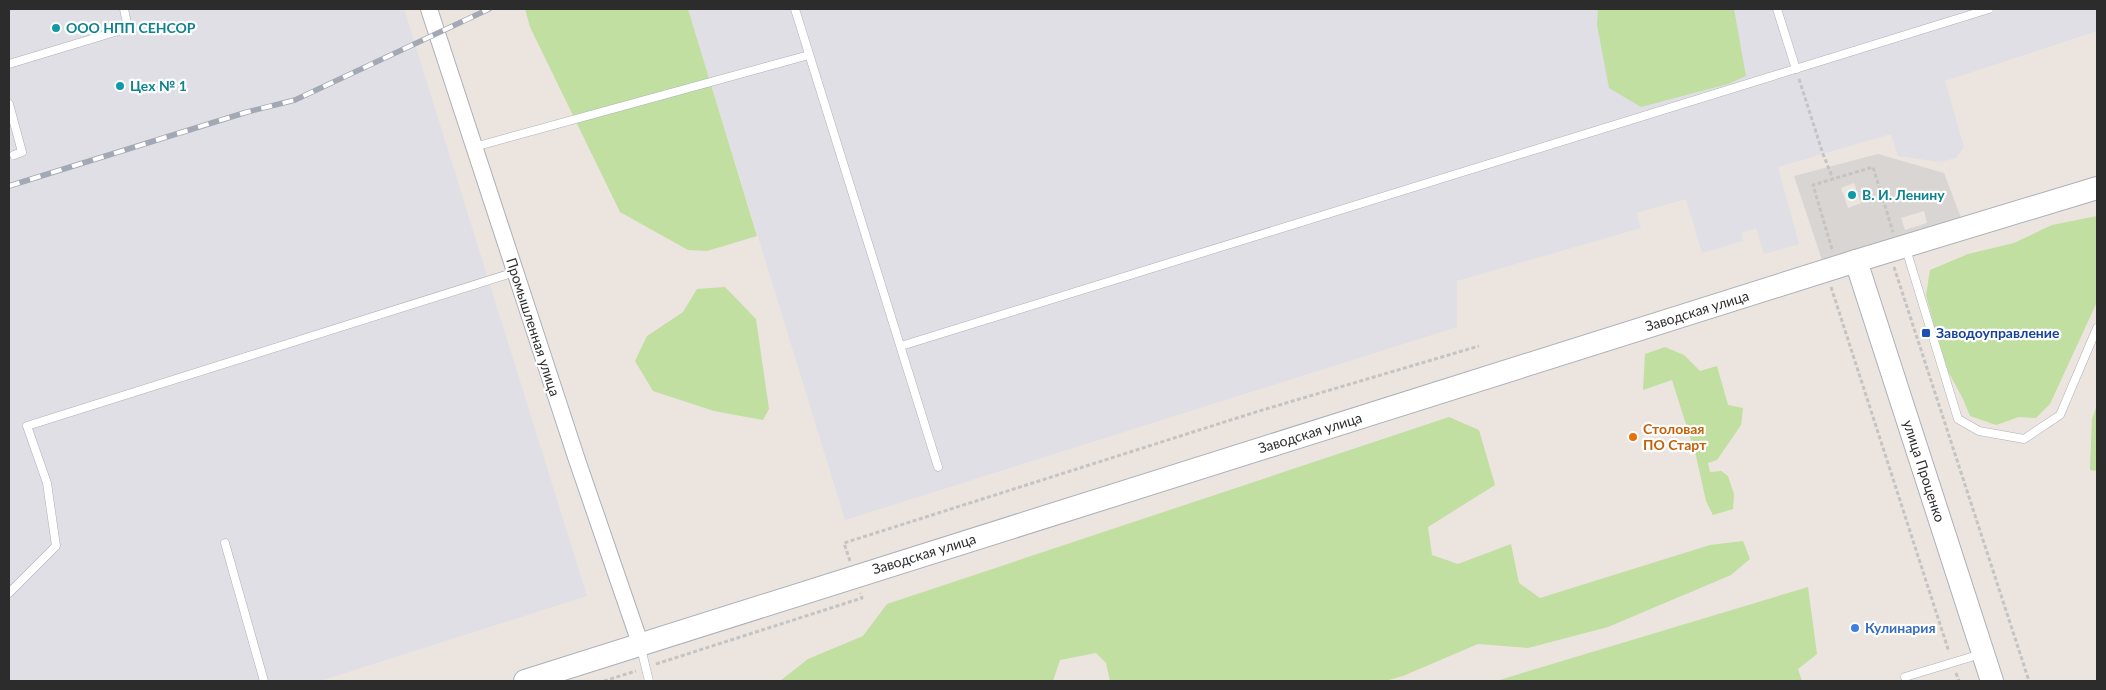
<svg xmlns="http://www.w3.org/2000/svg" width="2106" height="690" viewBox="0 0 2106 690" font-family="Lato,sans-serif">
  <style>
    .industrial { fill: #e0dfe6 }
    .green { fill: #c0dfa0 }
    .plaza { fill: #d9d5d2; fill-rule: evenodd }
    .lines { fill: none; stroke-linecap: round; stroke-linejoin: round }
    .lane-casing { stroke: #acb0b7; stroke-width: 9 }
    .street-casing { stroke: #acb0b7; stroke-width: 18 }
    .secondary-casing { stroke: #acb0b7; stroke-width: 24 }
    .path { stroke: #c4c4c4; stroke-width: 3; stroke-dasharray: 4 2.5; stroke-linecap: butt }
    .lane { stroke: #fff; stroke-width: 8 }
    .street { stroke: #fff; stroke-width: 16 }
    .secondary { stroke: #fff; stroke-width: 22 }
    .rail-casing { stroke: #a2a8b4; stroke-width: 5.5 }
    .rail { stroke: #fff; stroke-width: 4; stroke-dasharray: 11; stroke-linecap: butt }
    .culture-dot { fill: #0f9aa8; stroke: #fff; stroke-width: 2 }
    .transit-dot { fill: #1a4fb4; stroke: #fff; stroke-width: 2 }
    .food-dot { fill: #e8710a; stroke: #fff; stroke-width: 2 }
    .shop-dot { fill: #3f7fe0; stroke: #fff; stroke-width: 2 }
    .labels { text-anchor: middle; stroke-width: 4.5; stroke-linejoin: round; paint-order: stroke }
    .culture-label { font-size: 14px; font-weight: bold; fill: #0d838f; stroke: #fff; text-anchor: start }
    .street-label { font-size: 14px; fill: #2c2c2c; stroke: #fff }
    .transit-label { font-size: 14px; font-weight: bold; fill: #164399; stroke: #fff; text-anchor: start }
    .food-label { font-size: 14px; font-weight: bold; fill: #c56008; stroke: #fff; text-anchor: start }
    .shop-label { font-size: 14px; font-weight: bold; fill: #366cbe; stroke: #fff; text-anchor: start }
  </style>
  <rect width="100%" height="100%" fill="#ece4df"/>
  <g class="industrial">
    <path d="M9,9H404L587,596L320,681H9Z"/>
    <path d="M688,9H2097V31L1945,81L1964,147L1956,158L1940,162L1898,156L1891,134L1778,167L1799,244L1764,254L1756,228L1741,233L1743,241L1702,253L1686,199L1636,213L1641,228L1457,281V327L845,520Z"/>
  </g>
  <g class="green">
    <path d="M525,9H688L757,236L707,251L688,250L620,212L530,27Z"/>
    <path d="M1598,9H1734L1746,76L1728,84L1641,107L1609,88L1597,25Z"/>
    <path d="M2097,216V302L2050,404L2036,418L2019,417L1996,425L1970,416L1963,399L1948,371L1935,329L1926,295L1930,270L1968,254L2014,243L2052,225Z"/>
    <path d="M725,287L756,319L769,409L763,420L714,411L653,391L635,361L647,336L683,312L697,289Z"/>
    <path d="M1665,347L1684,355L1700,371L1717,366L1728,405L1743,408L1741,425L1717,460L1708,463L1710,472L1721,471L1728,476L1734,494L1733,509L1713,515L1706,501L1696,456L1672,380L1643,390L1645,354Z"/>
    <path d="M2097,405V471L2090,470L2092,419Z"/>
    <path d="M1449,417L1479,430L1495,485L1428,527L1432,555L1458,564L1511,544L1519,583L1540,598L1710,545L1743,541L1750,559L1731,575L1608,627L1528,648L1478,644L1403,676L1385,681H1110L1106,663L1096,653L1060,660L1053,681H780L808,659L863,636L887,604Z"/>
    <path d="M1808,587L1817,654L1798,669L1802,681H1496Z"/>
  </g>
  <path class="plaza" d="M1878,154L1944,173L1961,218L1822,260L1794,176ZM1854,183L1861,203L1848,208L1841,188ZM1924,211L1927,223L1905,230L1901,218Z"/>
  <g class="lines">
    <defs>
      <g id="lane">
        <path d="M795,9L938,467"/>
        <path d="M1777,9L1796,69"/>
        <path d="M9,64L128,28L124,9"/>
        <path d="M9,104L22,152L14,155"/>
        <path d="M474,147L809,55"/>
        <path d="M1906,249L1958,419L1979,431L2024,439L2060,415L2097,328"/>
        <path d="M901,346L1989,9"/>
        <path d="M225,543L264,681"/>
        <path d="M9,593L56,546L47,483L27,426L515,272"/>
        <path d="M641,648L649,681"/>
        <path d="M1905,677L1981,654"/>
      </g>
      <path id="street" d="M429,9L577,460L640,643"/>
      <g id="secondary">
        <path d="M1856,261L1992,681"/>
        <path d="M525,681L1856,261L2097,188"/>
      </g>
    </defs>
    <use href="#lane" class="lane-casing"/>
    <use href="#street" class="street-casing"/>
    <use href="#secondary" class="secondary-casing"/>
    <g class="path">
      <path d="M1799,79L1823,154L1833,179"/>
      <path d="M1832,249L1813,185L1873,167L1893,232"/>
      <path d="M1894,267L2029,681"/>
      <path d="M1831,287L1949,652"/>
      <path d="M850,561L844,543L1259,411L1479,346"/>
      <path d="M656,664L862,598L860,593"/>
      <path d="M1956,673L1959,681"/>
      <path d="M604,681L636,671"/>
    </g>
    <use href="#lane" class="lane"/>
    <use href="#street" class="street"/>
    <use href="#secondary" class="secondary"/>
    <defs>
      <path id="rail" d="M9,186L247,112L295,100L489,9"/>
    </defs>
    <use href="#rail" class="rail-casing"/>
    <use href="#rail" class="rail"/>
  </g>
  <g class="culture-dot">
    <circle cx="56" cy="28" r="5"/>
    <circle cx="120" cy="86" r="5"/>
    <circle cx="1852" cy="195" r="5"/>
  </g>
  <rect class="transit-dot" x="1921" y="328" width="10" height="10" rx="2.5"/>
  <circle class="food-dot" cx="1633" cy="437" r="5"/>
  <circle class="shop-dot" cx="1855" cy="628" r="5"/>
  <g class="labels">
    <g class="culture-label">
      <text x="66" y="33">ООО НПП СЕНСОР</text>
      <text x="130" y="91">Цех № 1</text>
      <text x="1862" y="200">В. И. Ленину</text>
    </g>
    <g class="street-label">
      <text transform="translate(1697 311) rotate(-17)" y="5">Заводская улица</text>
      <text transform="translate(533 327) rotate(72)" y="5">Промышленная улица</text>
      <text transform="translate(1310 433) rotate(-17)" y="5">Заводская улица</text>
      <text transform="translate(1924 471) rotate(72)" y="5">улица Проценко</text>
      <text transform="translate(924 554) rotate(-17)" y="5">Заводская улица</text>
    </g>
    <g class="transit-label">
      <text x="1936" y="338">Заводоуправление</text>
    </g>
    <g class="food-label">
      <text x="1643" y="434">Столовая<tspan x="1643" dy="16">ПО Старт</tspan></text>
    </g>
    <g class="shop-label">
      <text x="1865" y="633">Кулинария</text>
    </g>
  </g>
  <rect width="2106" height="690" fill="none" stroke="#2c2c2c" stroke-width="20"/>
</svg>
